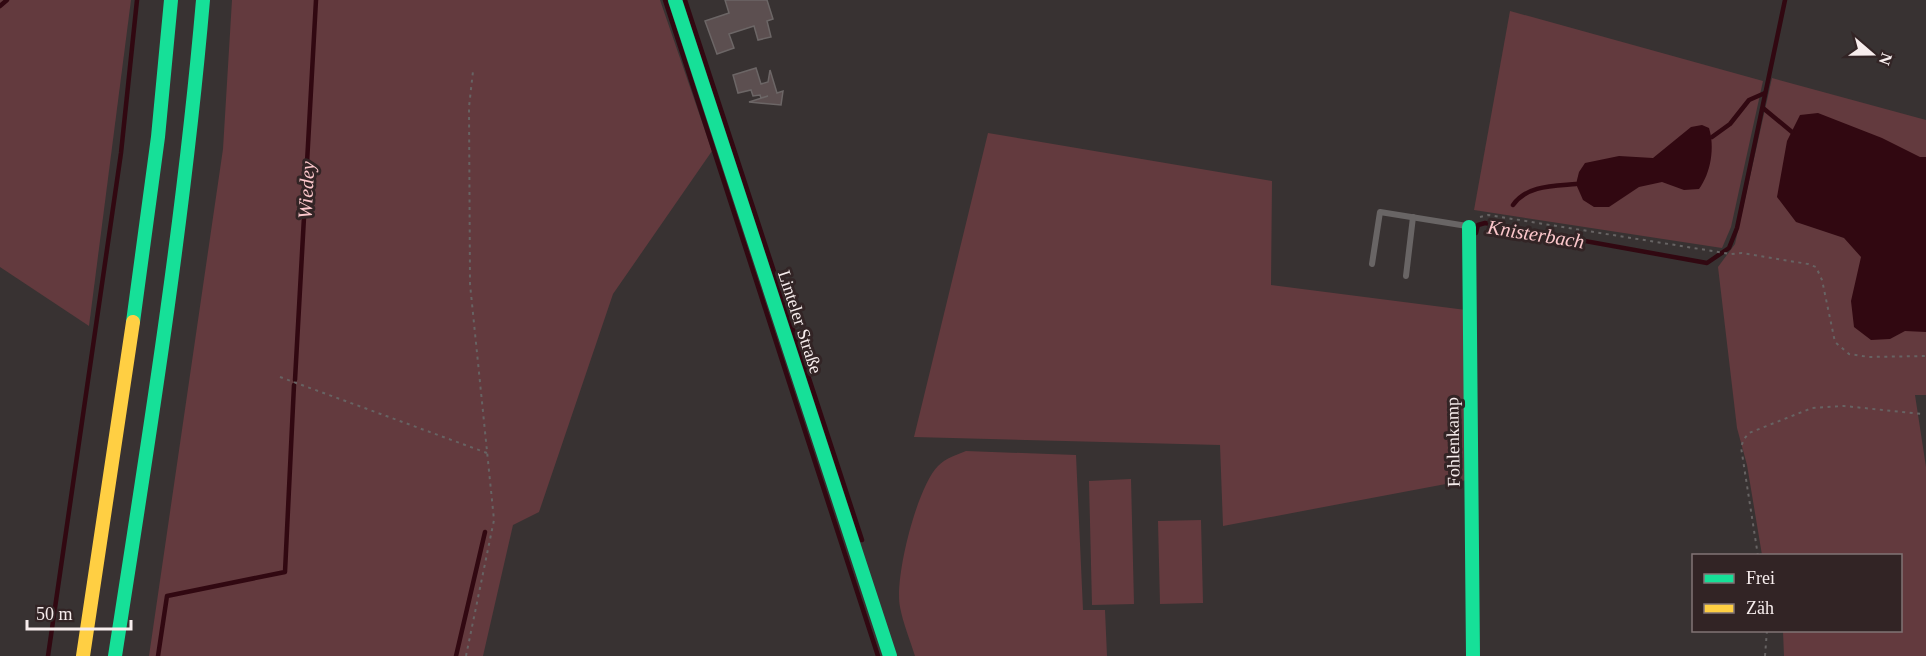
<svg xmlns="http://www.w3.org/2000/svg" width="1926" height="656" viewBox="0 0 1926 656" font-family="Georgia,serif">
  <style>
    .green { fill: #633a3e }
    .water { fill: #310811 }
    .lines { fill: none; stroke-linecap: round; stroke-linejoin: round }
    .stream { stroke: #310811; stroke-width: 4.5 }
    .building { fill: #5c4f50; stroke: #6c6666; stroke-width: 1.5 }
    .path { stroke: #676363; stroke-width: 2; stroke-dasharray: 3 4.5; stroke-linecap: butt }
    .lane { stroke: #696565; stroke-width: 6 }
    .fast { stroke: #16e098; stroke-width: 14 }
    .slow { stroke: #ffcf43; stroke-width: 14 }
    .labels { text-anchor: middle; stroke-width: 6; stroke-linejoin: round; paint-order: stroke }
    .street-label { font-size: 18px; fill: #f7eded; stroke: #322425 }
    .water-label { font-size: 20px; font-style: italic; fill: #fcc7cb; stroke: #322425 }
  </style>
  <rect width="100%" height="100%" fill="#383232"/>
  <g class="green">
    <path d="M0,0H131L89,326L0,267Z"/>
    <path d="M232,0H660L712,151L613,294L539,512L513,525L483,656H149L223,149Z"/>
    <path d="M1510,11L1763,81L1731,227L1722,248L1474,210Z"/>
    <path d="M1772,78L1926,120V395H1915L1926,467V656H1784L1783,631L1900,630V556L1762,555L1747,465L1737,428L1718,267L1735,244Z"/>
    <path d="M988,133L1272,181L1271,285L1466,310L1467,480L1223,526L1220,445L914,437Z"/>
    <path d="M966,451L1076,455L1083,610H1105L1107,656H915C910,640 903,623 900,607C894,578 917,487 938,466C946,458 956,455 966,451Z"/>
    <path d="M1131,479L1134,604L1092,605L1089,481Z"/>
    <path d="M1201,520L1203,603L1160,604L1158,521Z"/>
  </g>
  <g class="water">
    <path d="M1818,113L1882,138L1920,157H1926V332L1905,331L1890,339L1871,340L1854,327L1851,301L1861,257L1844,238L1796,222L1777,197L1787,141L1800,115Z"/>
    <path d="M1702,125L1709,128C1715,147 1711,173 1699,189L1684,190L1662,182L1639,187L1609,207H1594L1583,200L1576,184L1579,172L1585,163L1619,156L1653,158L1691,127Z"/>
  </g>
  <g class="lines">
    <g class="stream">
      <path d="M665,0L878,656"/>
      <path d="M685,0L862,540"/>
      <path d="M0,6L7,0"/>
      <path d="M1763,108L1792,132"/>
      <path d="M1712,137L1730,124L1749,100L1765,93"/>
      <path d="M1513,205C1527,185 1554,186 1576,184"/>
      <path d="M1476,233L1478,225L1485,223L1707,263L1729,248L1737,228L1785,0"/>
      <path d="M295,380L316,0"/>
      <path d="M48,656L121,153L137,0"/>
      <path d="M158,656L167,596L285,572L294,385"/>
      <path d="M456,656L485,532"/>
    </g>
  </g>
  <g class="building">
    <path d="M725,0H767L773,19L767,21L771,37L758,40L754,26L729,34L734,48L717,54L705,21L729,13Z"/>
    <path d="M756,68L761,84L768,82L770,70L777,93L783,91L781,105L749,102L768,96L761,98L760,95L753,96L751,90L738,93L733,75Z"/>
  </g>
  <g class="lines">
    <g class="path">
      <path d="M1480,217L1488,215L1731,254L1742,253L1808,264L1816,267L1822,280L1835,342L1849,354L1869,357L1926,356"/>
      <path d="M280,377L487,453"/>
      <path d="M1758,556L1741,447L1744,439L1749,433L1812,408L1844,406L1923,414"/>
      <path d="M466,656L494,520L470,284L469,107L473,71"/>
      <path d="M1765,656L1767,630"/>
    </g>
    <g class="lane">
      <path d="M1372,264L1380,212L1467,226"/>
      <path d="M1406,276L1413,217"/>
    </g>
    <g class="fast">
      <path d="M675,0L890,656"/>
      <path d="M1469,227L1473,656"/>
      <path d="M133,322L158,137L171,0"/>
      <path d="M115,656C149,438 184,220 203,0"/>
    </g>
    <path class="slow" d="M83,656L133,322"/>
  </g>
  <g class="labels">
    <g class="street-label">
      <text transform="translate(800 322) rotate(72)" y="6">Linteler Straße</text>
      <text transform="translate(1453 442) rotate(-91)" y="6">Fohlenkamp</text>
    </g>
    <g class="water-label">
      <text transform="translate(306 190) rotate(-87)" y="7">Wiedey</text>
      <text transform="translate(1536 234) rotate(9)" y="7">Knisterbach</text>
    </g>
  </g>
  <rect x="1692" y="554" width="210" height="78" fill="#322425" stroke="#817475" stroke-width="1.5"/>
  <rect x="1704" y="574" width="30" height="9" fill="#16e098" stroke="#817475" stroke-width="1.5"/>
  <text x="1746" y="584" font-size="18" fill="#f7eded">Frei</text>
  <rect x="1704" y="604" width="30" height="9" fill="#ffcf43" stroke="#817475" stroke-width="1.5"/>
  <text x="1746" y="614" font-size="18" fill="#f7eded">Zäh</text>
  <g transform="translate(1872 54) rotate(110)" stroke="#322425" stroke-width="4.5" paint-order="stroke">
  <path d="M0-4.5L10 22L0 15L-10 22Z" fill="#f7eded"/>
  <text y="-9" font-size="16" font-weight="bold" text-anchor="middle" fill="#f7eded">N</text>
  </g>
  <path d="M27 620v9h104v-9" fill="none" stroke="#f7eded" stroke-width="3"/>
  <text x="36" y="620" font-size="18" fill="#f7eded" stroke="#322425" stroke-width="4.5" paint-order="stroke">50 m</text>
</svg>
